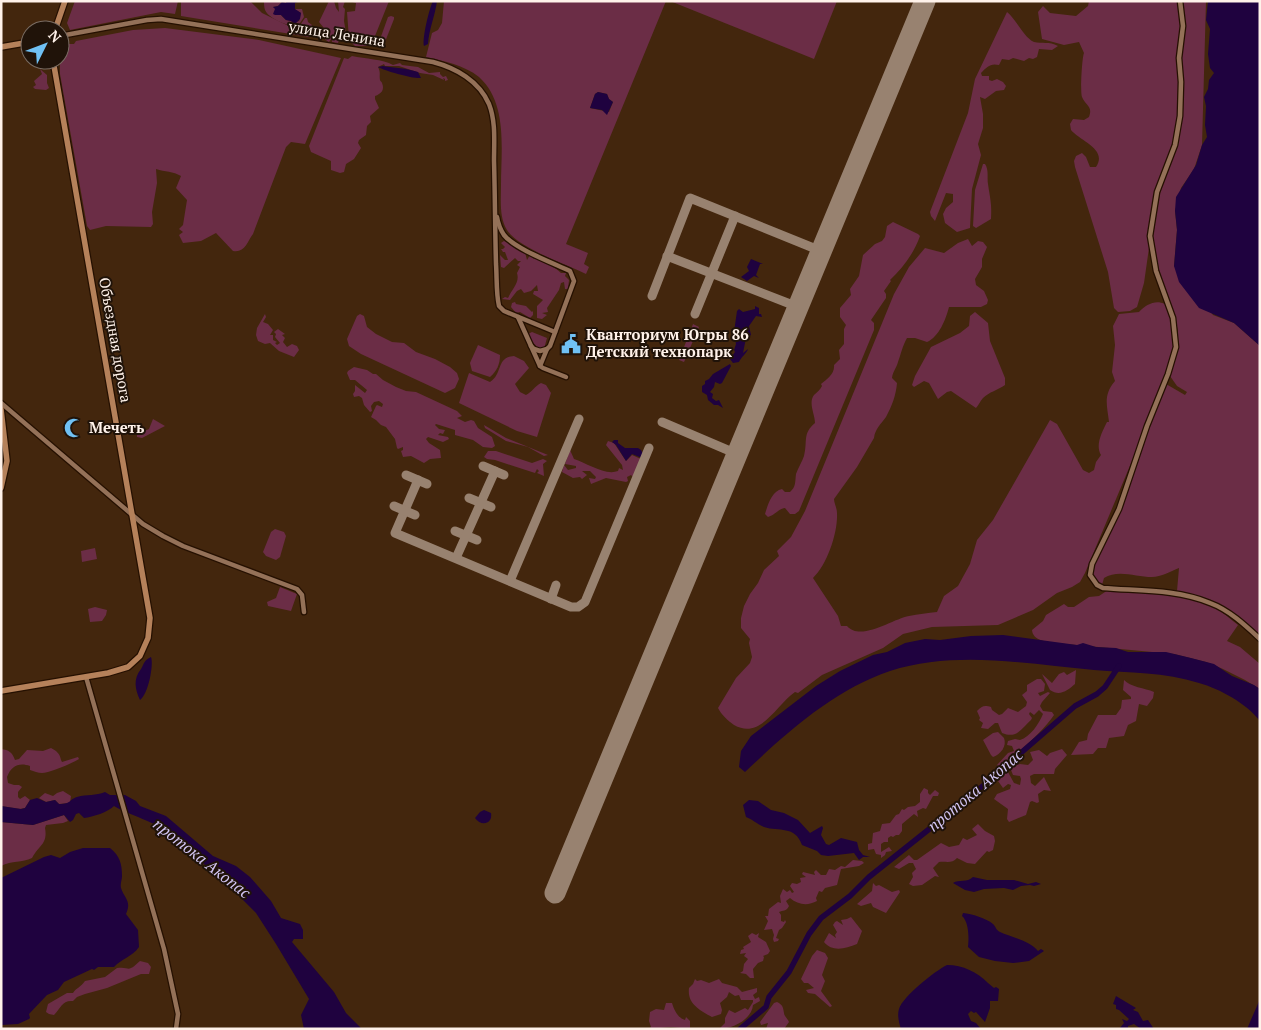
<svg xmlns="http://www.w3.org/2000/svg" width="1261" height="1030" viewBox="0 0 1261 1030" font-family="'PT Serif',serif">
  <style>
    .green { fill: #6b2d46; fill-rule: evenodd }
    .water { fill: #1f023f }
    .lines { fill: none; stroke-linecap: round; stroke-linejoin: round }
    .river { stroke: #1f023f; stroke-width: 5.5 }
    .taxiway { stroke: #988270; stroke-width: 9 }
    .runway { stroke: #988270; stroke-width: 21 }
    .minor-casing { stroke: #251001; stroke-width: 7 }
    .major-casing { stroke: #251001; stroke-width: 8 }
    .minor { stroke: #947158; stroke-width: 4.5 }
    .major { stroke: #b5815a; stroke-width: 5.5 }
    .labels { text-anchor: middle; stroke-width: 4; stroke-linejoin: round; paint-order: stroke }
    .street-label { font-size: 15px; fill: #fff2ea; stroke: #201309 }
    .poi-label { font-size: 15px; font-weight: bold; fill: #fff2ea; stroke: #201309; text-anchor: start }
    .water-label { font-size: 16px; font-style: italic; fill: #d2c5f3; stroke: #201309 }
  </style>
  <rect width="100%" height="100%" fill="#43260d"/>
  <g class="green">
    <path d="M75,1H178L175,14L161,12L70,30L67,23Z"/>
    <path d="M181,1H250L262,13L295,29L298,28L305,18H307L308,22L312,25V33L309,37L181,16Z"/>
    <path d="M264,1H287L286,3L282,2L278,6L273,7L275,8V15L280,14L286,20L291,21L293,23L299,21L301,13L294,9H302L304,17L298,26C289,27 269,19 265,10C264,7 264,4 264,1Z"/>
    <path d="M329,1H334L336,8L339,12L338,1H345L343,7L345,9L344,21L346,33L345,36L341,34L338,43L332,42V38L329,42C323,39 321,34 324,28L319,22Z"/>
    <path d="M349,1H389L371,46H355L351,42V39H349L347,12L355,11L356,3Z"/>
    <path d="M444,1H666L566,244L588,253L584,264L589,267L586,274C566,264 518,248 507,230C499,217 501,200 501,185C501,150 508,103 479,77C464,65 444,61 426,57L432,33L438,30L442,23ZM598,92L607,94L609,99L613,102L609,112L590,108L595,94Z"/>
    <path d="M670,1H837L814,59Z"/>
    <path d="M1089,1H1178L1181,31L1177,57L1179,93L1176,132L1162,175L1148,233L1149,248L1144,283L1137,307L1130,311L1118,312L1114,308L1108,272L1075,167L1074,161L1076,156L1082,153L1086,157L1090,167H1096C1108,149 1080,141 1071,130L1070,124L1073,119L1084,120L1089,117C1093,106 1086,106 1082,97C1080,93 1082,57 1084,53L1079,42L1064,45L1042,39L1038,12L1043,6L1050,13L1076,16L1088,6Z"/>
    <path d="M1182,1H1206L1202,145L1194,169L1181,188L1175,211L1177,230L1174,266L1213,315L1234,323L1260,346V635C1234,611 1212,598 1177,591L1179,568C1171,571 1161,577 1152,577C1136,577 1118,569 1104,578L1102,585L1095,580L1092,574L1094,565L1115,518L1166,384L1185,395L1187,392L1177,386L1170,376L1178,347V331L1175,318L1159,270L1153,236L1160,193L1177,145L1182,116L1183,82L1181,59Z"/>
    <path d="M1007,12C1016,19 1024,38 1034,42C1042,44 1049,41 1058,46L1052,50L1039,49L1037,57L1033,59L1029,58L1024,61L1013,58L1009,60L1002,59L999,65C990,63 987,67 981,73L982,76H989V80L992,81L997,79L1003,82L1006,86L1004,90L996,91L985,99L980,97L983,114V128L978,144L981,155L972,189L970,228L957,232L945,223L943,214L946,208L953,202V194L946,193L935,221L931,216L930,212L968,113L975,79Z"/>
    <path d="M391,16L394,17V19L383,47H379L378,45L388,17Z"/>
    <path d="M165,28L259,40L341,58L305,144L291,142L286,147L253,234C247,242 245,253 233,251L216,233L201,241L183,243L179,235L183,232L179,229L183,225L187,200L176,188L181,176C173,171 165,172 156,169L157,183L152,212L153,224L151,227L106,226L90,230L87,226L60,74V52L65,44H74L76,41L133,30Z"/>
    <path d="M352,56C365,59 383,59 393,65L400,63L402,65L418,67L429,73L440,72V74L443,77L446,76L448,80L445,81V79L443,78L444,80L433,75L420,73L399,66H385L384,64L378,67C381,73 379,75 380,80C380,81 382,82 382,83C385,90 381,94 375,96V99L379,108L370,116L371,122L367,126L366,135L359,140L358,143L361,148L354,159L346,164L344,172L340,173L331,170V161L311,152L309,146L344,58L348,59Z"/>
    <path d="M40,69L47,75V83L49,88L46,90L35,89L33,87L36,85L34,81L42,74Z"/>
    <path d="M983,164H985C989,170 987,177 988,184C990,198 992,204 991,219L976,228L973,226L975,190Z"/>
    <path d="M893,222L918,234L920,236C914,253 903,268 890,280L891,281L884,291L886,294V298L871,320L874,323V330L799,511L795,514H790L785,508C778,509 775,515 768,517L765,514C768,504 772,491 782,489L785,492H790C796,487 795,482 796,474C798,468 802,462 804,456C808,441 802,434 815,423C815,414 808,403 814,395C817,392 820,390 822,386L821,384C827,379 835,374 834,365L840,359L839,350L844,344V329L846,325L840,317V308L851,295L850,289L859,276L863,255L875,244L882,241L885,237L887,226Z"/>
    <path d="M968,239L972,246L978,241L983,242L987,247L982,259V267L975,279L976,285L984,291L988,300L987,304L981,307H949C946,319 939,337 927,342L915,338H907C902,347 901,354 898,362C896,369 893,371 892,378L897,383C896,395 892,406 886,417C881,424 875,429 874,438L857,467L834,499C834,503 837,508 837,513C838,533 827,565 813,578L838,616L841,626H847C861,642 892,619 909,616C918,614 928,613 937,612L944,596L958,586L970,564L977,540L993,520L1050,420L1057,424L1083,470L1089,473L1094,470L1096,462L1101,455C1095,445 1102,432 1107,422H1109C1107,405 1103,395 1115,381L1112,372L1115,345L1113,326L1119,314L1139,312C1147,303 1161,297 1170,309L1174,349L1155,402L1144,425L1143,432L1137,449L1085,573L1080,582L1072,587L1057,593L1033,610L998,625L932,627L903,634L883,648L822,675L798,693L795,692C776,705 761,740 734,725C728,721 721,714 718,708L736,678L750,663L752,657L749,643L750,639L741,628V618L744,606L750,594L758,583L764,570L779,556L777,551L791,537L805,511L894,294L909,267L925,248L944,253L958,243Z"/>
    <path d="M504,241L525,252L527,260L530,255L534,259L535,258C544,262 554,266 561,273H566L565,276L569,280L568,289H565L564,282L561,283L559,290L547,308L548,312L542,313L547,315L542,319L537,318V306L543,300L533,294L534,291H538L537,285L531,291L524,293L521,289L517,291L510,300L502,299L505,297L508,298C512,289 520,283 517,273L520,267L517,265L521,261H518L515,258L504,268L501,267L500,255L505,260H508L505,252H503L501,249H503L505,247L501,243Z"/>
    <path d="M515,302L516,304L526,306L532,312L533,311V315L530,318L520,312L516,313L511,307L512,303Z"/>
    <path d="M975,312L988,323L990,341L1005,378V385C998,390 989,392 983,398C980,401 979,405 976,408L951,391L947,392L938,399L929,383L924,381L914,387L912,385L915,376L931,347L960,333L969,326L970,316Z"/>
    <path d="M265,314L266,317L263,322L268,324L273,330L270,335H273V340L277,342L275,343L277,345L280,343L275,337L276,334L274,332L278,329L285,334L282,335L285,338L283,342L287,347L292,344L297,346L299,350L294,357L279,351L270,343L265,344L258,341L256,335L257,328Z"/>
    <path d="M360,314L364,316L367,327L376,334L392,342L404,343L416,352L435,359L450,367L457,373L459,379L455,388L445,393L361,354L349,346L347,339L357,316Z"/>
    <path d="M693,324L699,327L684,362L679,360Z"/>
    <path d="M532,332L547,338L544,349C535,349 532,340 528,334Z"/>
    <path d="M478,345L500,355C500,364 497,371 490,377L472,371L470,363Z"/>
    <path d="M514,356L524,361L529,368L515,384L520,392L526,395C532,392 535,386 541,383L546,385L551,393L537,437L517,431L459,403L469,373L490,382C503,374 496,357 514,356Z"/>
    <path d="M354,367L367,370L373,374H376L383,380L396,387L406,391L416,392L457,411L462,416L457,418L465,422L471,420L474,421L478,428L492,437L495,446L492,448L483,447L473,440L455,435V430L436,424L435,425L439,429L445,430L443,434L440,433L438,435L448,437L449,439L443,442L428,437L426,439L429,443L440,450L441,458L430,459L424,463L411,456L403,457L401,451L403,450V447L398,449L397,448L395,439L386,427L381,425L376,420L371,417L376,406L377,405L382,407L383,404L379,401L374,402L371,406L372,411L370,412L364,405L362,398L359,396L354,397L353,394L355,391V385L365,393L367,390L355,380H350L347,373L348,371Z"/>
    <path d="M153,419L165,426L142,438L137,437V434L149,429Z"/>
    <path d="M484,425L506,438L548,455L544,456L528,447L506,441L485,428Z"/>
    <path d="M608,441L614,443L626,461L632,455L641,459L645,458L633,485L631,483L633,477L631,475L627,477L628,481L626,482L606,478L591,484L589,478L595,479L596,477L590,471H582L587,475L582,479L580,477L573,478L562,472L564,465L568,470L576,468V466L565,464L570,450L574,459C587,463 605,476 618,471L619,468L623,470L622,465L606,445Z"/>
    <path d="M488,451H496L532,463L543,459L547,461L543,464L544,476L537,473L539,471L537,469L535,473L495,460L487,459L484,457Z"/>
    <path d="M275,529L284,532L286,536L280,557L276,560L266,556L263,552L271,532Z"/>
    <path d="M95,548L97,559L82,562L81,551Z"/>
    <path d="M280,587L297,594L291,611L268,606L267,602L276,598Z"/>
    <path d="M1108,590C1140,592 1179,590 1209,604C1219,609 1229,618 1238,625L1227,641L1240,647L1260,664V689L1245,680L1223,669L1206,662L1174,654L1055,643C1046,641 1033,641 1032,630L1043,621L1046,615L1064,604L1068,607H1074L1089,597L1099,596Z"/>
    <path d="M95,607L107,610L106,615L102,621L90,622L88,609Z"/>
    <path d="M1076,670L1075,684C1068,690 1060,697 1050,690L1042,674L1052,683L1059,674L1064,672L1067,675Z"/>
    <path d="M1037,679H1041L1045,684L1044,691L1038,693L1040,696L1048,692L1050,693L1042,702L1040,706L1043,711L1052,712L1054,715C1043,731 1015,758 998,766L997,765L1008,753L1014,751L1012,746L1007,745L1008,741L1015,739L1020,740C1030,737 1039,724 1043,714L1039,710L1034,715L1030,712L1029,714L1032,718L1031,720C1021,729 1017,739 1002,733L998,723H995L988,729L981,728L983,723L979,720L980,718L977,711C982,706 984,705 991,707L992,710L999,715L1002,714L1008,708L1018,712L1026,706L1027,702L1022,695L1027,691V685Z"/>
    <path d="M1124,680C1130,687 1145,688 1154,692L1153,698L1147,706L1139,704L1136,721L1128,725L1124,736L1109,738L1106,748H1098L1093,754L1071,755L1079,742L1087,740L1088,734L1098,715H1116L1121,708L1122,700L1131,699V697L1123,690Z"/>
    <path d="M998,732L1004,738C1007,746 1001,754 993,757L991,755L983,740L993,733Z"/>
    <path d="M51,748C57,751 60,754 61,760L62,762L78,757L79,759C73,763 49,773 42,773C38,773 34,771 30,770V766C19,762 11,766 7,777L8,783L14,785H19L22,787L18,792V797L20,799L25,796L30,800L25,808L20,809L1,806V749C9,750 12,752 15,760L19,759L27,750L43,751Z"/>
    <path d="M1062,749L1067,755L1055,769L1054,774H1034L1030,776L1031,783L1035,786L1044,777L1051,791L1044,790L1038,794L1039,802L1037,803L1032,801L1030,802L1026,815L1009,822L1007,819L1008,809L994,799L997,794L1010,789L1011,785L1008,784L1003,788L998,781L1002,775L1008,772L1014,783L1020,785L1021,779L1020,776L1013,775L1011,770L1013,766L1020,764L1028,765L1033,760L1030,752L1039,750L1047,756L1050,753Z"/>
    <path d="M924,788L928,790V793L930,795L935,790L939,793L938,796H933L926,809L923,808L917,811L918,817L914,814L902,824V831L899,835H896L893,837L891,836L888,838V842H884L881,844V852L889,847L892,851L886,852L885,855L881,858V855L876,854L874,849L868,850V844L872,843L873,833L880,831L882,824L890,823L896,815L899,814L902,809L904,810L908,807L915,806L920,802V794Z"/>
    <path d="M63,791L71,796L70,803L59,804L55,800L46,802L39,798L45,793L53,796L57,793Z"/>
    <path d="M64,815L68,821L63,823L46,825L45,828C48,844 39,845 32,858C22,863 12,860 1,866V822L33,825Z"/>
    <path d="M978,824L985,831L994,836L995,841L993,850L989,852L987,851L975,864L967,863L957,858C952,864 946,861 939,862L933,868L939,877L935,876L922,885L913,886L909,884L913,877L912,873L916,869L913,863H909L899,869L894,867L909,855L914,860H917L941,843L949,847L959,845L963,838L967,840L977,835L972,829Z"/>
    <path d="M853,860L862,861L864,863L859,866L841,869L837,885L825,888L822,892L819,891L816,898L817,901C808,906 798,905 790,898L786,901L789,906C786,912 783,910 779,912L781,915V921L784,922L785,920L786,922L782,928L779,930L776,938L779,939L778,941L774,942L773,939L774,935L772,929L764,930L768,921L765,916H768L769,909L778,902L781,903L780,896L783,889L787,892L790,890L792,893L794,892L790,886L792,883L797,884L801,882L800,878L806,877L802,874L803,872L815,875L814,872L816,870L821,875H826L829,869L835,870L841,866L845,867Z"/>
    <path d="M873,883L876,886L879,885L892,892L899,890L900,892L886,913L873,907L871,903L861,906L857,904L872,891Z"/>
    <path d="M851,917L862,931L857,944C845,949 832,952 824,942L829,933L836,938L835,935L837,932L833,925L835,922L837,921L843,925L841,920L847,919Z"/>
    <path d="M752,933L756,935L759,933L758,937L766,942L770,951L768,954L763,956L764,957L763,961L758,963L753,969L754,978H750L746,974L740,973L743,971L744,964L748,959L744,956L746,953L740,954L741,950L744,949L743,947L751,942L748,936Z"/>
    <path d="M817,950L825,953L828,958L822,975L825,981L821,991L832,1006L830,1007L815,994L808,993L806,990L814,988L808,983H804L801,979L812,956Z"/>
    <path d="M140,961L148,963L151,967L149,974H141L107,988L85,994L77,997L73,1001C62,1000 61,1008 54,1015L49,1014L46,1012L48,1004L67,993H73C77,987 80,988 85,981L105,977L117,968C131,966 126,974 140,961Z"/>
    <path d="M695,979L697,981L701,980L709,983L719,979L722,983L737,987L742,992L757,988V992L753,995L755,999L759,997L760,1001L753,1005C752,1019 733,1029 719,1029L725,1023V1018L729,1010L735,1013L745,1008L748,1010L753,1002V1000H741L739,995L735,996L729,992L727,997L720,1003L722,1010L721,1014L712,1017C700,1010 687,1004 689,988L693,984Z"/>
    <path d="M777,1002C783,1005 783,1007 784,1013C784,1016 788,1019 789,1022L784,1029H766L768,1023L761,1025L760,1022L774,1003Z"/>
    <path d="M666,1003H672C674,1010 678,1018 685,1020L686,1017L690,1021V1029L671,1027L649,1029L651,1027L649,1021L650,1012L656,1009L664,1010Z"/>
  </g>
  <g class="water">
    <path d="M287,1H301L295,3V9L301,13L300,19L295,24L291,21L286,20L281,15H275L273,14L275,9L273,7L278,6L282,2L286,3Z"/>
    <path d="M433,1H437C435,16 429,29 428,44L424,46C422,39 429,9 433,1Z"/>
    <path d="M1208,1H1260V346L1234,323L1199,308L1179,282L1174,266L1177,230L1175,211L1176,197L1196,165L1202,145L1207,137L1205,125L1206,106L1204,97L1208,89L1209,80L1214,73L1210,68L1208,54L1210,29L1206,20Z"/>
    <path d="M383,66C395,68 406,68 418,72L421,78C414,79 385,71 378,67Z"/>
    <path d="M598,92L607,94L609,99L613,102L607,115L602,110L590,108L595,94Z"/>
    <path d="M751,259L763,264H760L756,275L759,278L754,276L747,281L741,277L749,271L747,267Z"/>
    <path d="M755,306L759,308V314H761L762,317L756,316L749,326L751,335L746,338L743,353L748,349C747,353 741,357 739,362L733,363L730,359L735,352L734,350L736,344L734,332L737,311L739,309L743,312L755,309Z"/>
    <path d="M730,364L731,366L722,383L720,384L715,382L714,387L710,392L713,394L712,398L716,401L719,400L723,408L718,405H714L708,400L707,395L702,392V386L705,384V381L709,379L713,374Z"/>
    <path d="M614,440H618V443L625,448H638L641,450L643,454L642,458L632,454L626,461L616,445L612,442Z"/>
    <path d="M1003,635L1077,645L1083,643L1096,647L1116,648L1128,652H1166L1191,658L1214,664L1232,676L1254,685L1260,689V721C1246,703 1220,689 1199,683C1165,672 1129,673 1094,670C1027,664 956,650 890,671C834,690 787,732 745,772L739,767L741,751L751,736L816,686L840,671L873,655L887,652L905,643L925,639L940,640L971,636Z"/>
    <path d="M151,657C154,665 148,695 140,700C135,689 133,679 141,669C144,664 144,660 151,657Z"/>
    <path d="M105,792L110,795H125L136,801L140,806L166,816L213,856L236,866L250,877L271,901L281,918L300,924L303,930V939H294L292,942L334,992L346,1013L362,1029H304L301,1015L309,999L276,944L256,913L225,882L176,840C163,823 132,817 114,806C108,812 93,817 84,818L79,813L76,814L73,820L70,822L64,815L33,825L1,822V806L21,809L25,808L30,800L37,798L46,802L55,800L59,804C72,804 68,800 77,797C87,794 96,796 105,792Z"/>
    <path d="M749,800L758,801L771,810L784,813L798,820L810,833L822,826L823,828L821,835L826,844L829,845L841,838L857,842L859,850L863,855L870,857H863L859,860L854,853L828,856L821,855L817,851L802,845C795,825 779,832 764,827C757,824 752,819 746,817L743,805Z"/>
    <path d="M484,810L491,813C493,824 481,827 475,818L480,812Z"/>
    <path d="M83,848H110C120,856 122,864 122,876C122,880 120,884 121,888C124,898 132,901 126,914L138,930L139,947C132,957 121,959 114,967H98L94,970L92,969L64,982L58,990L47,995L29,1014L30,1018L29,1019L18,1024L1,1025V878L44,857L51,855L60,858L70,852Z"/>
    <path d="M973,877L987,880H1014L1028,884L1036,882L1041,884L1034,886L1030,885L1021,886L1013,890L1004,888L984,889L974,892L965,890L953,883C959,879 967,883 973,877Z"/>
    <path d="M963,913C972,914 986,918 993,924C996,927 996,930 1000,932C1011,937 1031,941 1038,951L1041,949L1044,951L1029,961L1013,963L995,961L979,957L968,947C969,938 969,922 962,916Z"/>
    <path d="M947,965C963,965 977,972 988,983C990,985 992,986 994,988L996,987L999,989L998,1001H990V1008L985,1022L976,1012L974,1013L971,1011L968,1014L971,1021L976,1023L981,1029H901C899,1023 897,1015 899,1009C903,996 935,971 947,965Z"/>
    <path d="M1116,996L1136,1008L1133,1010L1138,1012L1143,1021L1148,1020L1154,1029H1141L1134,1024L1128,1026V1029H1119L1124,1023L1122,1019L1127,1021L1129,1019L1119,1010L1116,1009V1005L1113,1004Z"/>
    <path d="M1260,999V1029H1247Z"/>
  </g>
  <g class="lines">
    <path class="river" d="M740,1029L766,1007L769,997L789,972L809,934L821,918L850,896L869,877L977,791L1075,706L1097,694L1105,687L1119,666"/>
    <g class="taxiway">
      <path d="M667,256L798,307"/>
      <path d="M652,296L690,198L821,251"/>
      <path d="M695,314L735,216"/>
      <path d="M662,422L737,454"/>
      <path d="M483,466L504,475"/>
      <path d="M406,475L427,484"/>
      <path d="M418,480L395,533L571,607H578L585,602L649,448"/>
      <path d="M469,498L491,507"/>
      <path d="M394,506L415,515"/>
      <path d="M455,531L477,540"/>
      <path d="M456,558L495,471"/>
      <path d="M510,581L579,419"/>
      <path d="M551,599L556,585"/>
    </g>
    <path class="runway" d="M555,893L925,1"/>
    <defs>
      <g id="minor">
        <path d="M1180,1L1183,26L1179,58L1181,82L1180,116L1175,145L1157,192L1150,236L1156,271L1173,318L1176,347L1168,374L1147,426L1119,509L1092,564L1090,575L1097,585L1103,588C1138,591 1176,589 1210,603C1229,610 1245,625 1260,639"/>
        <path d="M60,36L147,20L161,19L433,62C456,68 479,81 489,104C496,122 494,142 494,161C495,195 495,230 496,264C497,278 496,293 499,306L504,311L555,332"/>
        <path d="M497,217C498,223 500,229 504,235C515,249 553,263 570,271L574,281L550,346L547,349L540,351L534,349L531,346"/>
        <path d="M518,317L540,366L543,368L566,377"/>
        <path d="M540,366L547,349"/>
        <path d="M1,403L143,524L163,536L183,546L297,589L302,595L304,612"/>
        <path d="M86,677L164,949L178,1014L176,1029"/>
      </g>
      <g id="major">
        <path d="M55,30L65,1"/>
        <path d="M1,47L30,42"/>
        <path d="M1,409L7,461L1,488"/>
        <path d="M1,691L108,673L128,667L140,656L148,638L150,618L53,60"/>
      </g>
    </defs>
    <use href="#minor" class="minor-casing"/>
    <use href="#major" class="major-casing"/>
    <use href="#minor" class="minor"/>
    <use href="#major" class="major"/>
  </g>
  <defs>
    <symbol id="civic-bare" viewBox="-9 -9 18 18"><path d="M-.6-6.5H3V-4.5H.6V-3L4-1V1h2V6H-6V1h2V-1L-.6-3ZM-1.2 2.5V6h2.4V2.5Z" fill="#70c1f4" stroke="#201309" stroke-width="2.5" paint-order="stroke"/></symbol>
    <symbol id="mosque-bare" viewBox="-9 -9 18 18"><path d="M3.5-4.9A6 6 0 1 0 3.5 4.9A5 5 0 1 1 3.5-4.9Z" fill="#70c1f4" stroke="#201309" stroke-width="2.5" paint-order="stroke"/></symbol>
  </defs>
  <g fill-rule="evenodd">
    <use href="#civic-bare" x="557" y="330" width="28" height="28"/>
    <use href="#mosque-bare" x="60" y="414" width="28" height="28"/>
  </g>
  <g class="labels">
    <g class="street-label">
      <text transform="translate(337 34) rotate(9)" y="5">улица Ленина</text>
      <text transform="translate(115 340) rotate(80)" y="5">Объездная дорога</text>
    </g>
    <g class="poi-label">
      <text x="586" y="340">Кванториум Югры 86<tspan x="586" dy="17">Детский технопарк</tspan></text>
      <text x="89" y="433">Мечеть</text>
    </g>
    <g class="water-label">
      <text transform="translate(975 790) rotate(-40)" y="6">протока Акопас</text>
      <text transform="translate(202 858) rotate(38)" y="6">протока Акопас</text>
    </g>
  </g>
  <rect width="1261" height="1030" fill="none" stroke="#fff2ea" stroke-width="5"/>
  <g transform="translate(45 45) rotate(48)"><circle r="24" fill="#201309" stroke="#796c63"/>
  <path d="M0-4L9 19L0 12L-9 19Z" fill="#70c1f4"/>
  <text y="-8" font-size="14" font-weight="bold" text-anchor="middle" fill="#fff2ea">N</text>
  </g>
</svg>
